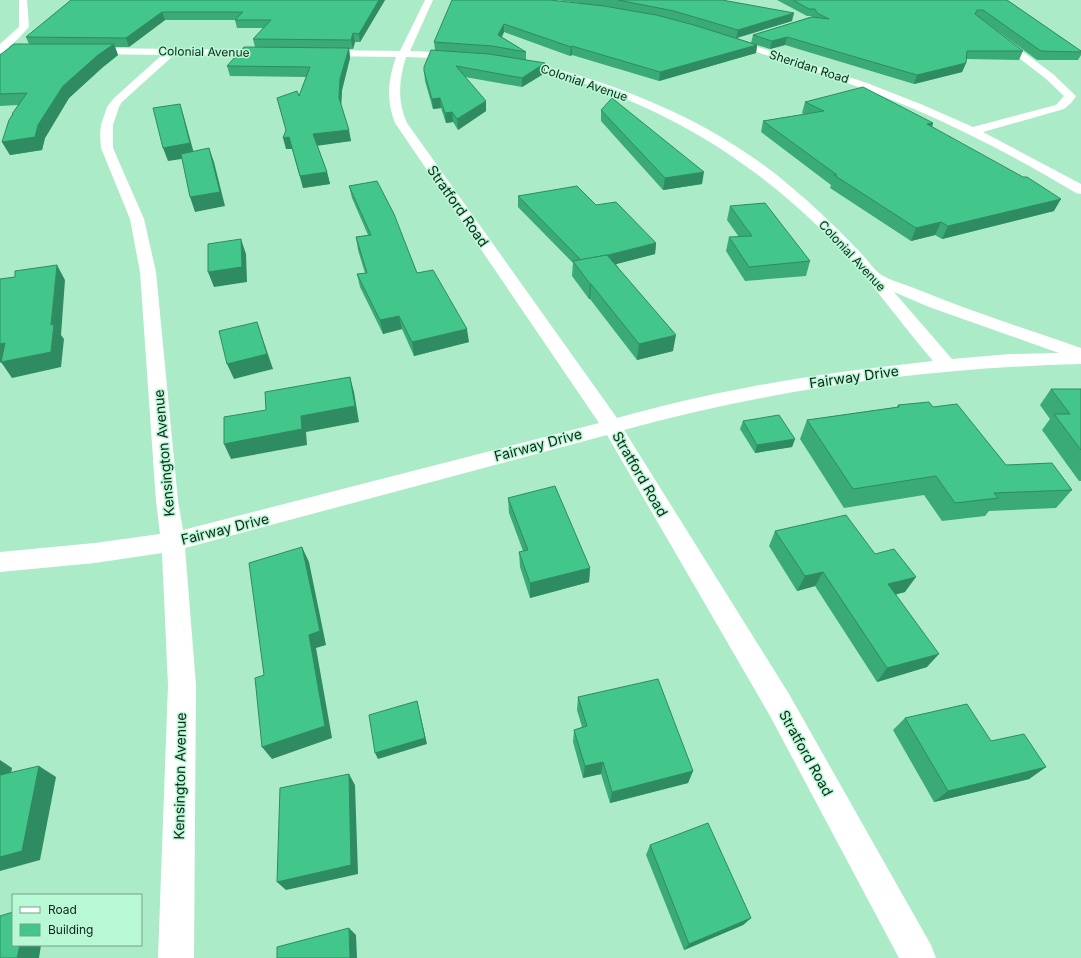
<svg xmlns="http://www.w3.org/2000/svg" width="1081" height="958" viewBox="0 0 1081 958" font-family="Inter,sans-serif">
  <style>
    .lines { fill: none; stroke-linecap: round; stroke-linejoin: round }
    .minor { fill: #fff; fill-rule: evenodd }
    .wall { fill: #3aaa77 }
    .shaded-wall { fill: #2f8b61 }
    .building { fill: #43c68a; stroke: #2f8b61 }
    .labels { text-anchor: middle; stroke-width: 3; stroke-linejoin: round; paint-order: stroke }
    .far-street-label { font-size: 12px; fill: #0d271a; stroke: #b9f8d5 }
    .street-label { font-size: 14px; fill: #0d271a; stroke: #b9f8d5 }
  </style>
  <rect width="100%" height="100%" fill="#acebc8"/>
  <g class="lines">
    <g class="minor">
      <path d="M19,0H27L29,27L17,40L8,47H36L41,50L36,53H0V44L19,27Z"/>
      <path d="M425,0H433L410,51L458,53L463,56L458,59L406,57C399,80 397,100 407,123L617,418C661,406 705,395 750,387C810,375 872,368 933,361C903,326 877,289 846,255C772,175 684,116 580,82C558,75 535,70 512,64L511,62L512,60L516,59C614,81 713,120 790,186C813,205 835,226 856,248C863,254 874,270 880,274C890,281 908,285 919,290C972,312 1027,329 1081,348V364C926,368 774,389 624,430L789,694L931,945L936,958H899L769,714L607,435L185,548L196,685L194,958H158L168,685L162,553L95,563L0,572V552L95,543L160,534L156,501L140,272L130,219L101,148L100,134L101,125L107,107L114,98L162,55L87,54L82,51L87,48L268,50L273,53L268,56L174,55L122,102L119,107L113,125V148L144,219L156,272L178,501L183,530L599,423L395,123C386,100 388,80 396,57L321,56L316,53L321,50L400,51ZM894,292L929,307L1059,353L1010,354L952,359Z"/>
      <path d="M997,34L1000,35L1053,74L1076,96L1071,103L1064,109L983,132L1081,184V194L1076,193C1024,162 970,133 914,109C852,83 789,62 725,42L723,40L728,37L731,38L867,83L923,105L973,127L1056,105L1064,96L1045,78L994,39L992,37L994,35Z"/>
    </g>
  </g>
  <g class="wall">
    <path d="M71,0H385L360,42H355L353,49H349L350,58L342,90L341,105L351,141L317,145L327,172L330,184L303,188L292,149H286V130L277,98L299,96L306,77L230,76L227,66L255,47L253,39L263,28H237L235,20H165L129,47H115L118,55L103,67L69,98L45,138L42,150L10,155L2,142L12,115V114L18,105L0,106V55L29,44L26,37Z"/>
    <path d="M557,0H722L792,21L737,38L751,43L753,35L813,16H807L777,0H1007L1081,51V55L1078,60H1037L980,18L1023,51L1019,60L966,59V63L962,72L914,84L785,45L770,49L757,45L756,53L659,81L572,55L570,56L504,32L502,37L526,52V60L545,63V73L522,87L465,77L486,101V111L458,130L453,122L446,123L441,108L433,109L425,81L424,71L435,50L434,42L580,3Z"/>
    <path d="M805,102L933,123L932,127L1054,211L942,239L935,235L911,241L830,188L831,185L761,132L763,121L804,114L802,113Z"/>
    <path d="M601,110L702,184L663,190L601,121Z"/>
    <path d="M349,186L417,273L469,342L414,356L402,329L383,334L360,287L357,274L365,273L358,250L356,237L368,235L352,198Z"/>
    <path d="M518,196L596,205L656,243L655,254L616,264L673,351L637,360L590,299H589L572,276L573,263L518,207Z"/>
    <path d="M730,206L810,261L806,276L745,281L726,251L729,237H739L727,220Z"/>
    <path d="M1051,389H1081V481H1079L1042,430L1050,419L1040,405Z"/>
    <path d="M898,405L933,407L1006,465L1072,490L1056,508L989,511L985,516L942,521L924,495L844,508L800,439L807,420L897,407Z"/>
    <path d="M743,421L795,439L792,447L755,453L740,429Z"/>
    <path d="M508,498L590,568L589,582L530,598L520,567L519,552L523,551L509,513Z"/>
    <path d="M775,531L875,554L905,592L896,594L927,667L877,682L815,586L797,591L769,546Z"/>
    <path d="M578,697L693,771L688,783L610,803L601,774L583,778L573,742L574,730L582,727L577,710Z"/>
    <path d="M905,718L991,741L1046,767L1029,779L934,802L893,730Z"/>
    <path d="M650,845L751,918L743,925L684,950L646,855Z"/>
  </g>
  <g class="shaded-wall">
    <path d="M379,0H385L360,42L359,34Z"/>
    <path d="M162,12L165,20L129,47L126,38Z"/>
    <path d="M794,13L792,21L736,38L738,30Z"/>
    <path d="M504,24V32L498,44V35Z"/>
    <path d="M353,33L355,42L353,49L351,40Z"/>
    <path d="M787,37L785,45L770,49L772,41Z"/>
    <path d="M114,44L118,55L103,67L69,98L45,138L42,150L10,155L2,142L98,55Z"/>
    <path d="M757,45L756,53L659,81L660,72Z"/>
    <path d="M572,46V55L570,56L571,47Z"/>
    <path d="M349,48L350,58L342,90L341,109L339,98L340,79Z"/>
    <path d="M545,63V73L522,87V78Z"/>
    <path d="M966,63L962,72L914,84L917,75Z"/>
    <path d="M440,98L441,108L433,109L432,99Z"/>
    <path d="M486,101V111L458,130L457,119Z"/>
    <path d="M180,104L184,117L195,157L168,161L163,148Z"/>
    <path d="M452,112L453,122L446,123L445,113Z"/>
    <path d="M933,123L929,134L927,124Z"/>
    <path d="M349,130L351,141L316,146L313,134Z"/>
    <path d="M289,137L292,149H286L283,138Z"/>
    <path d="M209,148L214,162L225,206L195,212L190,197Z"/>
    <path d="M327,172L330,184L303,188L300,176Z"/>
    <path d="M704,172L702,184L663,190L665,178Z"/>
    <path d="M1061,199L1054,211L942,239L948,226Z"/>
    <path d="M941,222L935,235L911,241L916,228Z"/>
    <path d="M241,239L246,254L247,282L214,287L208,272Z"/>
    <path d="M656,243L655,254L582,273L583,262Z"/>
    <path d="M57,265L65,280L61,335L64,339L61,367L12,378L1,362L0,363V344L51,325Z"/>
    <path d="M590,284H591L590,299H589Z"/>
    <path d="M399,316L402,329L383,334L380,320Z"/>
    <path d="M257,322L273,369L234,379L227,364Z"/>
    <path d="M467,329L469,342L414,356L412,342Z"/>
    <path d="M676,335L673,351L637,360L639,344Z"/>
    <path d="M350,377L354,392L359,422L306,432L307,445L231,459L224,444L301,416Z"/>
    <path d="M795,439L792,447L755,453L757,445Z"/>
    <path d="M302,547L309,562L326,645L316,648L332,738L272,759L262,747L309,635Z"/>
    <path d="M590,568L589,582L530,598V583Z"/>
    <path d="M823,572L815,586L797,591L805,576Z"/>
    <path d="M916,577L905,592L879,599L888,584Z"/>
    <path d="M939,654L927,667L877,682L887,668Z"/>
    <path d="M417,701L427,744L378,759L375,753Z"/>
    <path d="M0,760L12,768L8,789L0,785Z"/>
    <path d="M603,762L601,774L583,778L585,766Z"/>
    <path d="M39,766L56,777L40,860L0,871V857Z"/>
    <path d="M1046,767L1029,779L934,802L948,791Z"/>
    <path d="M693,771L688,783L610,803L612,792Z"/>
    <path d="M349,774L355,785L358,874L286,890L277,882Z"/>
    <path d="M751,918L743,925L684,950L689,944Z"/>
    <path d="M349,928L356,935L357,958H350Z"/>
    <path d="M20,945H41L39,958H17Z"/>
  </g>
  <g class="building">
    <path d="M71,0H379L359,34L353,33L351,40L253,39L271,20H235L243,12H162L126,38L26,37Z"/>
    <path d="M452,0H550L604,6L656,15L694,25L757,45L660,72L572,46L571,47L504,24L498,35L526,52L492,46L434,42Z"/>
    <path d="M618,0H722L794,13L738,30L674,11Z"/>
    <path d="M793,0H1007L1081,51V52L1041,51L983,10H977L975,14L1023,51H967L966,63L917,75L787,37L772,41L753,35L812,17L829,19L817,13L815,9H809Z"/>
    <path d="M14,44H114L98,55L63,86L38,125L35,137L2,142L9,120L13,114H12L27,93L0,94V55Z"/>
    <path d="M244,47L349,48L340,79L339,98L349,130L313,134L327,172L300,176L289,137L283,138L286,130L277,98L297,91L299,96L310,67L227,66Z"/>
    <path d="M431,50L489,54L545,63L522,78L456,66L486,101L457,119L452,112L445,113L440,98L432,99L424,71V67Z"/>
    <path d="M863,87L933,123L927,124L1023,177H1027L1061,199L948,226L941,222L916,228L834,175H837L763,121L824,111L805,102Z"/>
    <path d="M612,98L704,172L665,178L601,110Z"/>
    <path d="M180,104L190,143L163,148L153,108Z"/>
    <path d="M209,148L220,192L190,197L181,154Z"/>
    <path d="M377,181L394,214L417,273L433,270L467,329L412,342L399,316L380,320L357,274L367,273L356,237L371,235L349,186Z"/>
    <path d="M577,186L596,205L616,202L656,243L608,255H607L581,260L518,196Z"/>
    <path d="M765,203L810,261L749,267L729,237L752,236L730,206Z"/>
    <path d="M241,239L242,267L208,272V244Z"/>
    <path d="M607,255L676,335L639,344L591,284H590L573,261Z"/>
    <path d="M57,265L51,325L54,324L51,352L1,362L5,343L0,344V279L15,277V271Z"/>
    <path d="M257,322L267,354L227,364L219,331Z"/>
    <path d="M350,377L355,406L301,416L302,429L224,444V417L266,410L265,392Z"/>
    <path d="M1051,389H1081V450L1054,414H1070Z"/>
    <path d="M929,402L933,407L957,404L1006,465L1052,463L1072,490L994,493L998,498L955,503L936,476L853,489L807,420L899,407L898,405Z"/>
    <path d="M779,415L795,439L757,445L743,421Z"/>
    <path d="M555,486L590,568L530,583L519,552L528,550L508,498Z"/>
    <path d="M846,515L875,554L894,549L916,577L888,584L939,654L887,668L823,572L805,576L775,531Z"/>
    <path d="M302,547L320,631L309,635L325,726L262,747L255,678L264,675L249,563Z"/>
    <path d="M658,679L693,771L612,792L603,762L585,766L574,730L587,726L578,697Z"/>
    <path d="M417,701L425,738L375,753L369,715Z"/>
    <path d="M967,704L991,741L1024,734L1046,767L948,791L905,718Z"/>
    <path d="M39,766L22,851L0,857V775Z"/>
    <path d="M349,774L351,865L277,882L280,788Z"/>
    <path d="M708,823L751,918L689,944L650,845Z"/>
    <path d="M13,912V945H20L17,958H0V916Z"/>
    <path d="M349,928L350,958H277V947Z"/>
  </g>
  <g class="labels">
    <g class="far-street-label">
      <text transform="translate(204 52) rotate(1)" y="4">Colonial Avenue</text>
      <text transform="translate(809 67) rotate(18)" y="4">Sheridan Road</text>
      <text transform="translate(584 83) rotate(19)" y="4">Colonial Avenue</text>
      <text transform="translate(852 256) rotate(47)" y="4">Colonial Avenue</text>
    </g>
    <g class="street-label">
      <text transform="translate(458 206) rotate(55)" y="5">Stratford Road</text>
      <text transform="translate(854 377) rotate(-8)" y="5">Fairway Drive</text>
      <text transform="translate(538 445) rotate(-15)" y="5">Fairway Drive</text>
      <text transform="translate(164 453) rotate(-95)" y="5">Kensington Avenue</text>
      <text transform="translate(640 474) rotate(60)" y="5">Stratford Road</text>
      <text transform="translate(225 529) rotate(-14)" y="5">Fairway Drive</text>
      <text transform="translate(806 753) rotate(61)" y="5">Stratford Road</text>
      <text transform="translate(180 776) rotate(-89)" y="5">Kensington Avenue</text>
    </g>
  </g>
  <rect x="12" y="894" width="130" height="52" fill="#b9f8d5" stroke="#74a48a"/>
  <rect x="20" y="907" width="20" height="6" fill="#ffffff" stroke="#74a48a"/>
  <text x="48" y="914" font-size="12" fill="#0d271a">Road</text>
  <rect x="20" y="924" width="20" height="12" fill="#43c68a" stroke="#74a48a"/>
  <text x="48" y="934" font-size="12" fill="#0d271a">Building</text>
</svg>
